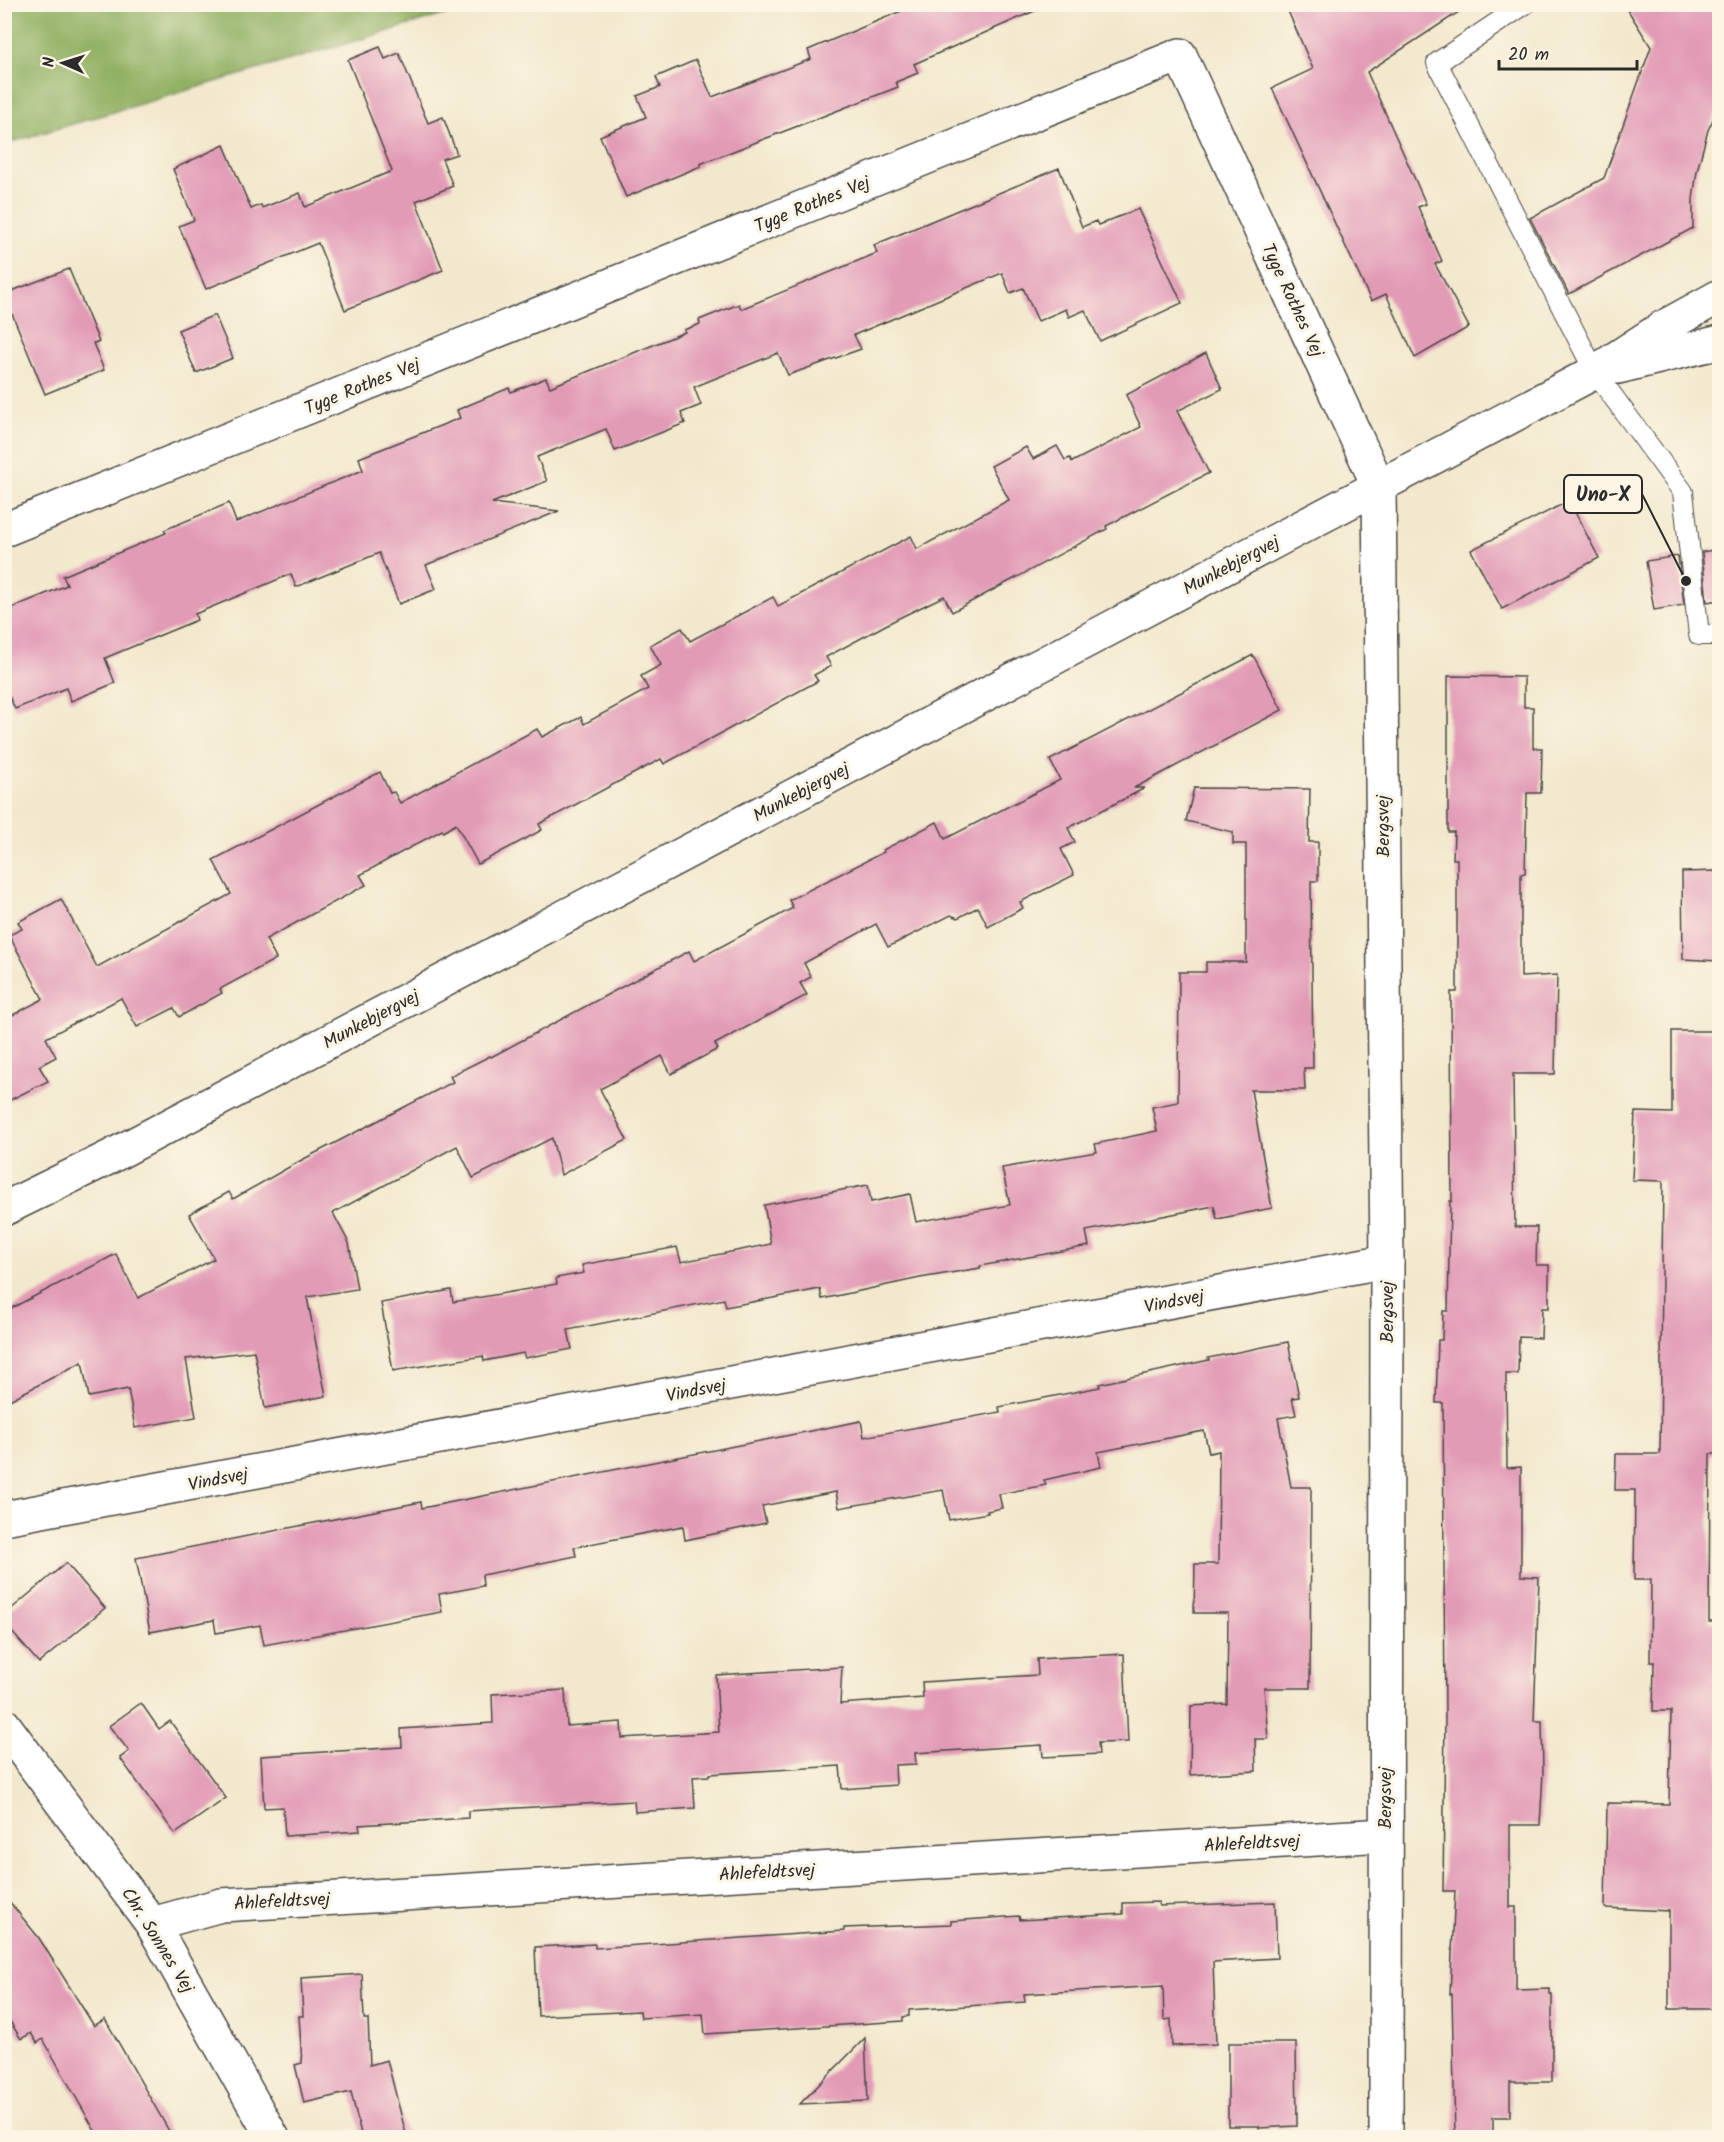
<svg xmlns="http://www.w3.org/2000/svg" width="1724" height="2142" viewBox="0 0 1724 2142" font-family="Kalam,sans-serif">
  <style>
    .forest { fill: #91b164; stroke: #5e6e48; stroke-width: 1.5 }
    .building { fill: #e29bb7 }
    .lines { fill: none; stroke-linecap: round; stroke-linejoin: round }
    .service-casing { stroke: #494743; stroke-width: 22 }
    .minor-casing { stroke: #494743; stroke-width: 36 }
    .tertiary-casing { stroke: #494743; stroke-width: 36 }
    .service { stroke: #fff; stroke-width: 20 }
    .minor { stroke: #fff; stroke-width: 33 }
    .tertiary { stroke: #fff; stroke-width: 33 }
    .labels { text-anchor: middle; stroke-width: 6; stroke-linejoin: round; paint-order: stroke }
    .street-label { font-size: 18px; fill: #2b2b2b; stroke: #fcf5e5 }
    .leader { fill: none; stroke: #2b2b2b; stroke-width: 2 }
    .callout-dot { fill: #2b2b2b; stroke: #fcf5e5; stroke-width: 2 }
    .callout { fill: #fcf5e5; stroke: #2b2b2b; stroke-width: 2 }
    .callout-label { font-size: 20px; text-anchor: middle; font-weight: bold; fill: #2b2b2b }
  </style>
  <rect width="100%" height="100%" fill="#fcf5e5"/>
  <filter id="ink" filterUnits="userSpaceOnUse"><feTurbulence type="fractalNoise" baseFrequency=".0167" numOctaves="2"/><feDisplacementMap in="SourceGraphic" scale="12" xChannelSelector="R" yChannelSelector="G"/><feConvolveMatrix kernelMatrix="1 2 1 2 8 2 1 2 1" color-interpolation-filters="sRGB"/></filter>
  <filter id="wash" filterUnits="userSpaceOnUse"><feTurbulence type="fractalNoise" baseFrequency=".008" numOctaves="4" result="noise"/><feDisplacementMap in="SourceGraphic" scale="24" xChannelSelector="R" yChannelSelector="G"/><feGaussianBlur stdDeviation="1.35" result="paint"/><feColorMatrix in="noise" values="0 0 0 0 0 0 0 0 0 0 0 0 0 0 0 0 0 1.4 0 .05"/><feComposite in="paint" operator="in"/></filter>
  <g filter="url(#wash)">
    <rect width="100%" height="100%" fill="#f2e8cd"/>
    <path class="forest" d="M20,5V4L477,5L5,144V9Z"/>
    <g id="blocks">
      <g class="building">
        <path d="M918,4L1048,5L914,64L918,73L896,82L898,87L700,164L701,166L626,197L600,136L646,117L637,96L660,87L656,77L696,60L712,97L811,59L808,50Z"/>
        <path d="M1285,4H1471L1367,72L1426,204L1418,207L1442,261L1435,264L1469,327L1415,358L1386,294L1371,301L1272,88L1313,69Z"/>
        <path d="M1624,4H1719V107L1708,130L1697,171L1693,199V228L1569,294L1530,218L1604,178L1651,47Z"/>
        <path d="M380,47L385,59L399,53L428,123L443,117L457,154L442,159L453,186L416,201L443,270L345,310L318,243L206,289L179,226L194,220L173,169L224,145L251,209L261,205L262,208L300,193L305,207L392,171L348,60Z"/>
        <path d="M1059,168L1082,227L1096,221L1098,225L1138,209L1182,303L1100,341L1085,310L1069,317L1066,309L1038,321L1023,288L1010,293L1002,273L854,335L861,349L788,375L778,353L694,387L701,405L681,413L685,423L615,451L606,429L537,457L547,481L492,503L559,511L426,565L436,589L399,604L379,553L296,587L291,574L195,614L197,620L105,658L115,683L71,701L66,688L15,709L4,685V611L67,585L63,576L166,533L164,530L229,503L236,522L363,470L359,458L460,418L457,410L509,388L511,392L546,378L550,387L685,332L684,330L700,324L699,320L739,304L741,309L877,253L874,245Z"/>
        <path d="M69,269L99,342L93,343L104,370L45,394L4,294Z"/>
        <path d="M215,315L233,358L196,373L178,330Z"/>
        <path d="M1206,353L1222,389L1177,411L1209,473L1106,526L1107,529L952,612L944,596L895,620L826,657L831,666L814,675L818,681L664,764L661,759L539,824L542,830L478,864L456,824L443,832L442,830L360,875L366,885L266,939L276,959L220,989L222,993L179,1017L174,1008L137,1027L121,998L46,1038L56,1057L39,1066L48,1081L4,1103V1004L11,1016L43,999L9,935L22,929L18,922L61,899L97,967L231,894L213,860L380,772L390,793L394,792L400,803L537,729L542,737L581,717L584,724L648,689L641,676L661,665L650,645L682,628L690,641L773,597L778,606L911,536L917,549L1009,500L991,466L1026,447L1033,459L1057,446L1065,460L1070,458L1072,462L1141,427L1126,395Z"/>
        <path d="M1569,501L1599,558L1502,609L1471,550Z"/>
        <path d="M1719,549V600L1707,602L1702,552Z"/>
        <path d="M1678,556L1684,605L1654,610L1646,561Z"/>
        <path d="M1253,655L1282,710L1134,788H1145L1068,828L1075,842L1061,849L1074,875L1020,902L1023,908L988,927L978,907L958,918L951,915L888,947L876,924L804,963L811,977L800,983L807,995L715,1044L718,1049L671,1074L662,1056L600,1089L627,1140L561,1175L552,1138L473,1178L457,1146L333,1213L349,1243L357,1289L307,1297L326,1396L265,1408L254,1351L186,1359L196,1417L135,1428L128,1389L89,1397L82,1362L4,1403V1312L116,1254L138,1298L214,1259L189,1214L229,1192L233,1199L298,1162L453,1082L450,1076L490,1056L491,1057L689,951L694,961L793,908L789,900L884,852L883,850L937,822L945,839L1060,780L1050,760Z"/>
        <path d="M1448,676L1524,677V707H1533V748H1542L1541,793H1527L1525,873L1521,874V977L1557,975L1555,1074H1513L1515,1227H1537L1536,1265H1549V1308H1542L1541,1338L1519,1337L1518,1374H1506L1507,1468L1521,1467V1576L1539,1577L1534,1721H1542L1543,1773L1540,1825H1510V1907H1516V1990L1550,1989V1995H1552V2082H1510V2117H1493V2138H1455L1452,1994H1450L1455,1891H1443L1445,1718L1443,1403H1436L1438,1340H1442L1443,1311H1448L1450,1201H1452L1451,992H1457V859H1453L1454,832H1448Z"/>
        <path d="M1194,788L1310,789L1309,842H1318V881H1311L1313,1068H1304L1305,1090H1251L1272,1208L1217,1219L1214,1206L1086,1231L1089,1246L980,1266V1268L920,1278L822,1299L820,1289L726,1307L724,1299L568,1330L572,1349L525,1358L523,1353L484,1361L483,1356L393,1371L381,1303L451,1290L453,1302L557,1284L556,1278L584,1273L582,1265L677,1247L681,1262L771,1244L764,1205L868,1185L871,1202L910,1194L916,1222L1010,1205L1002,1168L1097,1152L1095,1144L1157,1131L1152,1107L1178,1102L1179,972H1206V962H1246V844H1233V832L1186,821Z"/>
        <path d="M1719,871V961L1683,959L1682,872Z"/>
        <path d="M1672,1031H1719V1454H1710L1709,1622H1719V2009H1669V1911L1605,1908L1607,1803L1669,1804L1671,1711H1653L1654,1662H1650L1651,1580H1634L1635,1490H1615L1616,1454H1660L1663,1181L1632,1180L1635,1112L1672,1113Z"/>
        <path d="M1288,1342L1299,1397L1292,1398L1296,1415L1278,1418L1291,1487H1311L1310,1688H1264L1268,1739H1255L1256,1771L1190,1775L1191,1706L1227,1704L1228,1613H1194L1195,1564H1218L1219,1451L1209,1453L1204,1431L1098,1452L1101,1467L1044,1480L1046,1485L999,1494L1002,1508L987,1511L988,1513L949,1520L943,1490L839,1508L836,1492L762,1506L766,1523L685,1540L683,1526L574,1547L576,1556L482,1575L483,1586L439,1594L442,1612L264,1645L260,1625L216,1633L214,1620L150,1632L136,1558L421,1502L422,1508L861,1421L864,1437L1000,1412L999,1407L1100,1387L1099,1384L1209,1360L1208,1358Z"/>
        <path d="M66,1563L105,1608L39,1663L4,1623V1615Z"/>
        <path d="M1124,1654L1128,1742L1098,1743L1099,1754L1043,1757L1042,1745L915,1753L916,1764L895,1765L896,1785L842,1789L840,1766L709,1774V1776L693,1777L695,1808L635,1812L634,1801L468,1811V1818L359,1825L360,1831L285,1836L283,1807L264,1808L261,1756L402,1747L401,1729L493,1723L492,1694L565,1690L567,1726L621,1722L622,1738L719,1732L716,1675L842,1667L840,1704L923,1698L922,1682L1038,1675L1037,1659Z"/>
        <path d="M141,1703L159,1729L170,1721L226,1798L175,1834L120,1758L129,1751L109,1726Z"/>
        <path d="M4,1895L39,1938L94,2026L105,2019L173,2138H99L43,2039L37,2043L31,2033L21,2039L4,2012Z"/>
        <path d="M1159,1902V1906L1275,1902L1277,1958L1213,1962L1216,2044L1172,2046L1171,2019L1164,2020L1163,1986L1024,1994L1025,2002L909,2010V2016L903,2017V2021L705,2034L703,2014L641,2018L640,2011L538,2016L535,1947L595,1944V1948L844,1931V1928L951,1924V1921L1019,1916L1020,1920L1123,1914V1903Z"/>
        <path d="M362,1974L364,2019H368L370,2065L387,2060L407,2138H362L351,2092L304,2103L295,2065L302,2063L299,2016H303L301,1978Z"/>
        <path d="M865,2038L868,2101L800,2104Z"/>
        <path d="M1228,2043H1296L1297,2126L1259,2128V2126H1228Z"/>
      </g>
    </g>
  </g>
  <g filter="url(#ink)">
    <use href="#blocks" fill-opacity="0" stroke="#494743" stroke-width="1.5"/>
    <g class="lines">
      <defs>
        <path id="service" d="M1525,4L1437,63L1595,372L1683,492L1699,635H1720"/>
        <g id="minor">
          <path d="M4,530L1180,55L1379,487L1387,1261L1386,2138"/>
          <path d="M4,1518L1387,1261"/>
          <path d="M4,1725L152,1924L273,2138"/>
          <path d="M152,1924L221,1905L1385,1835"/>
        </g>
        <g id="tertiary">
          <path d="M1618,367L1720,342"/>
          <path d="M4,1209L108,1158L1595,372L1662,328L1720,296"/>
        </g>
      </defs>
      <use href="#service" class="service-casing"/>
      <use href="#minor" class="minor-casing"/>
      <use href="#tertiary" class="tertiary-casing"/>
      <use href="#service" class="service"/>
      <use href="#minor" class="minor"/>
      <use href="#tertiary" class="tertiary"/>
    </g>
  </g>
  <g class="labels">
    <g class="street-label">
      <text transform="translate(812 204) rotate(-22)" y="6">Tyge Rothes Vej</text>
      <text transform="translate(1293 300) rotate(65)" y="6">Tyge Rothes Vej</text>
      <text transform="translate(362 386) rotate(-22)" y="6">Tyge Rothes Vej</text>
      <text transform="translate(1231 565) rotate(-28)" y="6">Munkebjergvej</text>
      <text transform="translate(801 792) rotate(-28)" y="6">Munkebjergvej</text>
      <text transform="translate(1383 826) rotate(-91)" y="6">Bergsvej</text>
      <text transform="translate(371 1019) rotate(-28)" y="6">Munkebjergvej</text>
      <text transform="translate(1174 1301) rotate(-11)" y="6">Vindsvej</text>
      <text transform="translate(1387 1312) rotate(-90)" y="6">Bergsvej</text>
      <text transform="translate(696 1390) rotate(-11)" y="6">Vindsvej</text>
      <text transform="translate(218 1479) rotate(-11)" y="6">Vindsvej</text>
      <text transform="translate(1385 1798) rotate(-90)" y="6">Bergsvej</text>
      <text transform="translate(1252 1843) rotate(-3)" y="6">Ahlefeldtsvej</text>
      <text transform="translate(767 1872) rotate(-3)" y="6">Ahlefeldtsvej</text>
      <text transform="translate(282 1901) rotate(-3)" y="6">Ahlefeldtsvej</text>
      <text transform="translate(158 1940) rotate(58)" y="6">Chr. Sonnes Vej</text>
    </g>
  </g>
  <path class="leader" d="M1686 581L1642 494"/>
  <circle class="callout-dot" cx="1686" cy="581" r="6"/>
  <rect class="callout" x="1564" y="475" width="78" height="38" rx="6"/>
  <g class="callout-label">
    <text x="1603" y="501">Uno-X</text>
  </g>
  <rect width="1724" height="2142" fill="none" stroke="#fcf5e5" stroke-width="24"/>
  <g transform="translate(63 63) rotate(273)" stroke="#fcf5e5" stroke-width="4.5" paint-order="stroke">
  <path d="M0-4.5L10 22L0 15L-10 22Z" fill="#2b2b2b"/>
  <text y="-9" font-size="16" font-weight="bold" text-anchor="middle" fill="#2b2b2b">N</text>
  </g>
  <path d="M1499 60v9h138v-9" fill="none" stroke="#2b2b2b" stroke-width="3"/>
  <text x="1508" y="60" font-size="18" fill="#2b2b2b" stroke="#fcf5e5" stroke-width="4.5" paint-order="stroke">20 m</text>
</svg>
